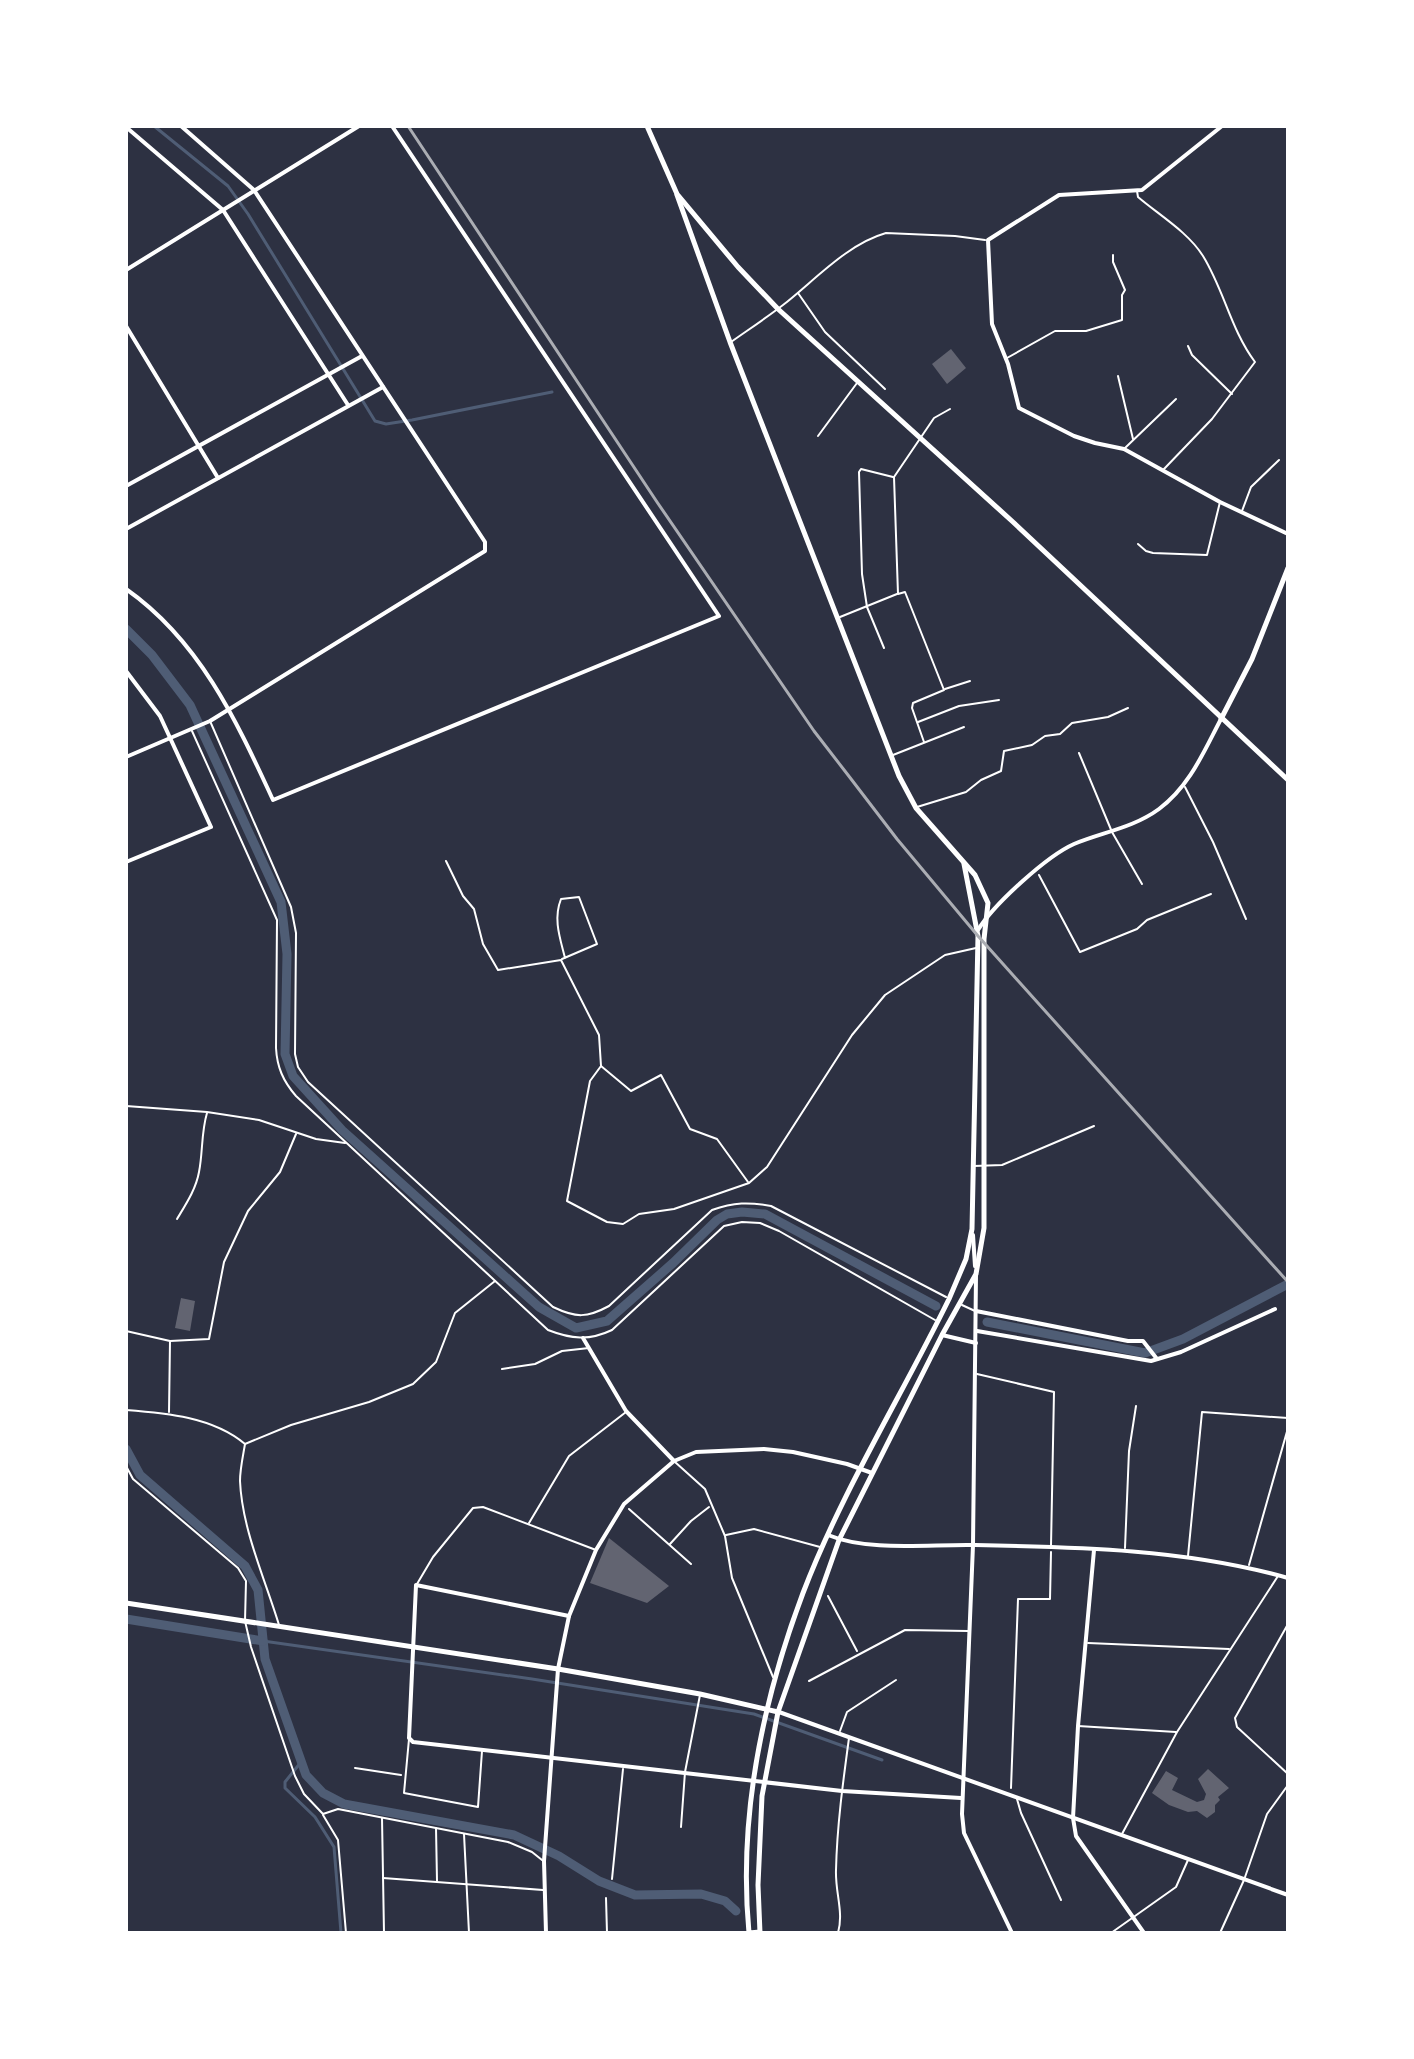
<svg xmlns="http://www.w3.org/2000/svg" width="1414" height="2059" viewBox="0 0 1414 2059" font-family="'Sofia Sans Condensed',sans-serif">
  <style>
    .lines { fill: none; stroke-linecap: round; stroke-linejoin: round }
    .stream { stroke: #4f5d75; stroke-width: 3 }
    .canal { stroke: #4f5d75; stroke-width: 9 }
    .building { fill: #626471 }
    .path { stroke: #fff; stroke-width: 2 }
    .service { stroke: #fff; stroke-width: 2 }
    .minor { stroke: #fff; stroke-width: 4 }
    .tertiary { stroke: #fff; stroke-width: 5 }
    .secondary { stroke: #fff; stroke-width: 5 }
    .rail { stroke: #abadb3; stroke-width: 3 }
  </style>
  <rect width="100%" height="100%" fill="#2d3142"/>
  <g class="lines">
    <g class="stream">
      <path d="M154,126L228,186L248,214L375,421L386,424L412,420L552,392"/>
      <path d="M263,1641L532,1679L754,1714L882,1760"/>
      <path d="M301,1762L285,1782V1788L315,1817L334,1847L341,1933"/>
    </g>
    <g class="canal">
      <path d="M126,629L152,655L190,705L281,902L287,954L285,1054L293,1076L342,1130L539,1307L576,1328L607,1321L673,1263L717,1220L727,1214L742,1212L765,1214L936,1306"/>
      <path d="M987,1322L1145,1353L1183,1339L1288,1284"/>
      <path d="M126,1449L140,1475L245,1566L258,1590L265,1659L306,1775L323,1793L344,1804L514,1835L559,1856L599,1881L635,1895L701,1894L725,1901L736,1911"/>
      <path d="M126,1619L263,1641"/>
    </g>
  </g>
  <g class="building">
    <path d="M951,349L966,368L947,384L932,364Z"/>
    <path d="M181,1298L195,1301L190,1331L175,1328Z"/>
    <path d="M609,1538L669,1586L647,1603L590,1583Z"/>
    <path d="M1208,1769L1229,1788L1218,1797L1220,1800L1215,1805V1812L1207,1818L1197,1811L1188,1812L1169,1805L1152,1793L1166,1771L1178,1778L1172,1790L1197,1802L1204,1800L1206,1794L1198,1779Z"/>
  </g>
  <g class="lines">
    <g class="path">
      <path d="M1039,875L1080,952L1137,929L1147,920L1211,894"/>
      <path d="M629,1509L691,1564"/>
      <path d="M670,1544L691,1521L709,1507"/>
      <path d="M828,1596L857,1651"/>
      <path d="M355,1768L401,1775"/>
      <path d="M1011,1788L1018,1599H1050L1051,1552"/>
      <path d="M606,1898L607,1933"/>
    </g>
    <g class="service">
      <path d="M1137,191L1138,197C1159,215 1188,232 1203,256C1224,290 1231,330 1255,362L1212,419L1164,469"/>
      <path d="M798,293L825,332L885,389"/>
      <path d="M731,342C748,330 766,318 783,305C814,281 847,244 886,233L955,236L985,240"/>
      <path d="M1188,346L1192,355L1232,394"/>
      <path d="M1007,358L1055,331H1086L1122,320V295L1125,290L1113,262V255"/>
      <path d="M1118,376L1133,439"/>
      <path d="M818,436L857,383"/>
      <path d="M1125,448L1176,399"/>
      <path d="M1242,511L1251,487L1279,460"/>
      <path d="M1138,544L1146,551L1153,553L1207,555L1220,502"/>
      <path d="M840,617L897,594"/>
      <path d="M884,648L867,607L862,574L859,472L861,469L893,477"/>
      <path d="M945,689L970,681"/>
      <path d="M210,721L291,907L296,933L295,1054L298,1067L308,1082L553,1307C576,1318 587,1318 609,1306L712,1210C734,1202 749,1202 771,1206L946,1297"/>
      <path d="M918,722L959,706L999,700"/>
      <path d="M192,731L277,920L276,1048C277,1067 283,1081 296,1096L548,1330C571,1339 589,1341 612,1330L724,1226L742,1222L760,1223L779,1231L935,1320"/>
      <path d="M924,742L912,708L913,703L944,690L905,592L898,594L894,477L934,418L950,409"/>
      <path d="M1079,753L1112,832L1142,884"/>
      <path d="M893,755L964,727"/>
      <path d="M1185,787L1213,842L1246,919"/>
      <path d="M917,807L966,792L981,780L1001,771L1004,751L1032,745L1045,736L1060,734L1072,723L1108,717L1128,708"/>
      <path d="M446,861L463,896L474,909L483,944L498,970L561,960L599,1035L601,1066L590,1081L567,1201L607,1222L623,1224L639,1214L674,1209L749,1183L767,1167L852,1035L885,995L945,955L976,948"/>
      <path d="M562,959L597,944L579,897L561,899C553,919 560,938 565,958"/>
      <path d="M601,1066L631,1091L661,1075L690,1129L717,1139L748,1182"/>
      <path d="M126,1106L207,1112L259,1120L316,1139L345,1143"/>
      <path d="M974,1166L1002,1165L1094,1126"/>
      <path d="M177,1219C186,1204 196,1189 199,1172C203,1152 201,1133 207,1113"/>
      <path d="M962,1305L975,1311"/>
      <path d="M126,1331L170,1341L169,1412"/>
      <path d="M170,1341L209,1339L224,1262L248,1211L280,1172L296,1134"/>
      <path d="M502,1369L535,1364L562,1351L589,1348"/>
      <path d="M977,1374L1054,1392L1051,1546"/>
      <path d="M126,1410C166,1413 213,1417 245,1444C243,1456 240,1469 240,1481C242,1529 265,1579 279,1625"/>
      <path d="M245,1444L291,1425L369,1402L413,1384L436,1362L455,1313L495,1281"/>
      <path d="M675,1462L705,1489L725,1536L732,1578L773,1677"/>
      <path d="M126,1466L133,1479L238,1568L246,1581L245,1621L251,1647L295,1776L304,1794L323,1814L338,1809L508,1842L532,1852L542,1860"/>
      <path d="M529,1523L569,1456L626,1412"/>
      <path d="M726,1535L754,1529L820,1547"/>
      <path d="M1125,1548L1129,1451L1136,1406"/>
      <path d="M1188,1556L1202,1412L1288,1418"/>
      <path d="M1249,1565L1288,1428"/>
      <path d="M417,1584L433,1557L473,1508L483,1507L596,1550"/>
      <path d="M1288,1624L1235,1718L1237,1727L1288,1774"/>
      <path d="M1088,1643L1229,1649"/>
      <path d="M809,1681L905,1630L968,1631"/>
      <path d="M1078,1726L1176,1732"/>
      <path d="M840,1731L847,1712L896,1680"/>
      <path d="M409,1739L404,1793L478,1807L482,1751"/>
      <path d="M1017,1799L1021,1813L1061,1900"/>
      <path d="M323,1815L338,1840L346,1933"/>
      <path d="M382,1818L384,1933"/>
      <path d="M681,1827L685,1772L700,1695"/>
      <path d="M436,1828L437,1881"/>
      <path d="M464,1834L469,1933"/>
      <path d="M1122,1834L1177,1732L1278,1576"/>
      <path d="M383,1878L543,1890"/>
      <path d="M612,1879L623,1769"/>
      <path d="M838,1933C844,1912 835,1892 836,1870C837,1826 843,1782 849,1738"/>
      <path d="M1111,1933L1176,1887L1188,1860"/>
      <path d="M1220,1933L1244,1880L1267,1814L1288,1785"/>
    </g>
    <g class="minor">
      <path d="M1222,126L1142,190L1059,195L988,240L992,324L1008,364L1019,408L1074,436L1095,443L1124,449L1220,502L1288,534"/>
      <path d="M126,127L223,210L348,405"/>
      <path d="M126,270L359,126"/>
      <path d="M126,326L218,478"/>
      <path d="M126,486L362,356"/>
      <path d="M126,529L383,387"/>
      <path d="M126,589C200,641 236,720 273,800L719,616L392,126"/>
      <path d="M126,671L160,716L211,827L126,862"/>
      <path d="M126,757L210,721L485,551V542L254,190L181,126"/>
      <path d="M978,930C994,904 1047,856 1074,844C1103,832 1133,828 1159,809C1190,786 1204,751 1221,719"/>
      <path d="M973,1235L975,1266"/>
      <path d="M976,1275L973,1545L962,1814L964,1833L1012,1933"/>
      <path d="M976,1311L1128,1341H1143L1157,1359"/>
      <path d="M977,1331L1151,1361L1181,1352L1275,1309"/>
      <path d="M942,1335L976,1343"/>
      <path d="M583,1338L626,1411L674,1461"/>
      <path d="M828,1535C869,1552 929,1544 974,1545C1078,1547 1187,1549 1288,1578"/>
      <path d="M1094,1550L1078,1726L1073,1818L1076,1836L1144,1933"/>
      <path d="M569,1616L416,1585L409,1738L413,1742L842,1791L961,1798"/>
      <path d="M779,1712L1288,1895"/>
      <path d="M546,1933L544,1861L558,1669L569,1616L596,1550L624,1504L674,1461L696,1452L764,1449L793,1452L847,1464L872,1473"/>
    </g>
    <g class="tertiary">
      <path d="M677,195L730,342L899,776L916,808L975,875L988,903L984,939V1228L976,1274L942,1335L839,1540L778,1712L762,1796L758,1885L760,1933"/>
      <path d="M1221,719L1252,659L1288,568"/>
      <path d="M126,1603L558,1669L700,1694L778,1712"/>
      <path d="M760,1932L749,1933C738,1817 762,1702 803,1593C842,1491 901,1397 949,1299L966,1259L972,1229L978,936L964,864"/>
    </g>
    <path class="secondary" d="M647,126L677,194L738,267L778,309L1013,522L1288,780"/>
    <path class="rail" d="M408,126L657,502L814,731L848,775L897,839L978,936L1288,1282"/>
  </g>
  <rect width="1414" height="2059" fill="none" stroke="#ffffff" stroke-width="256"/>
</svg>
